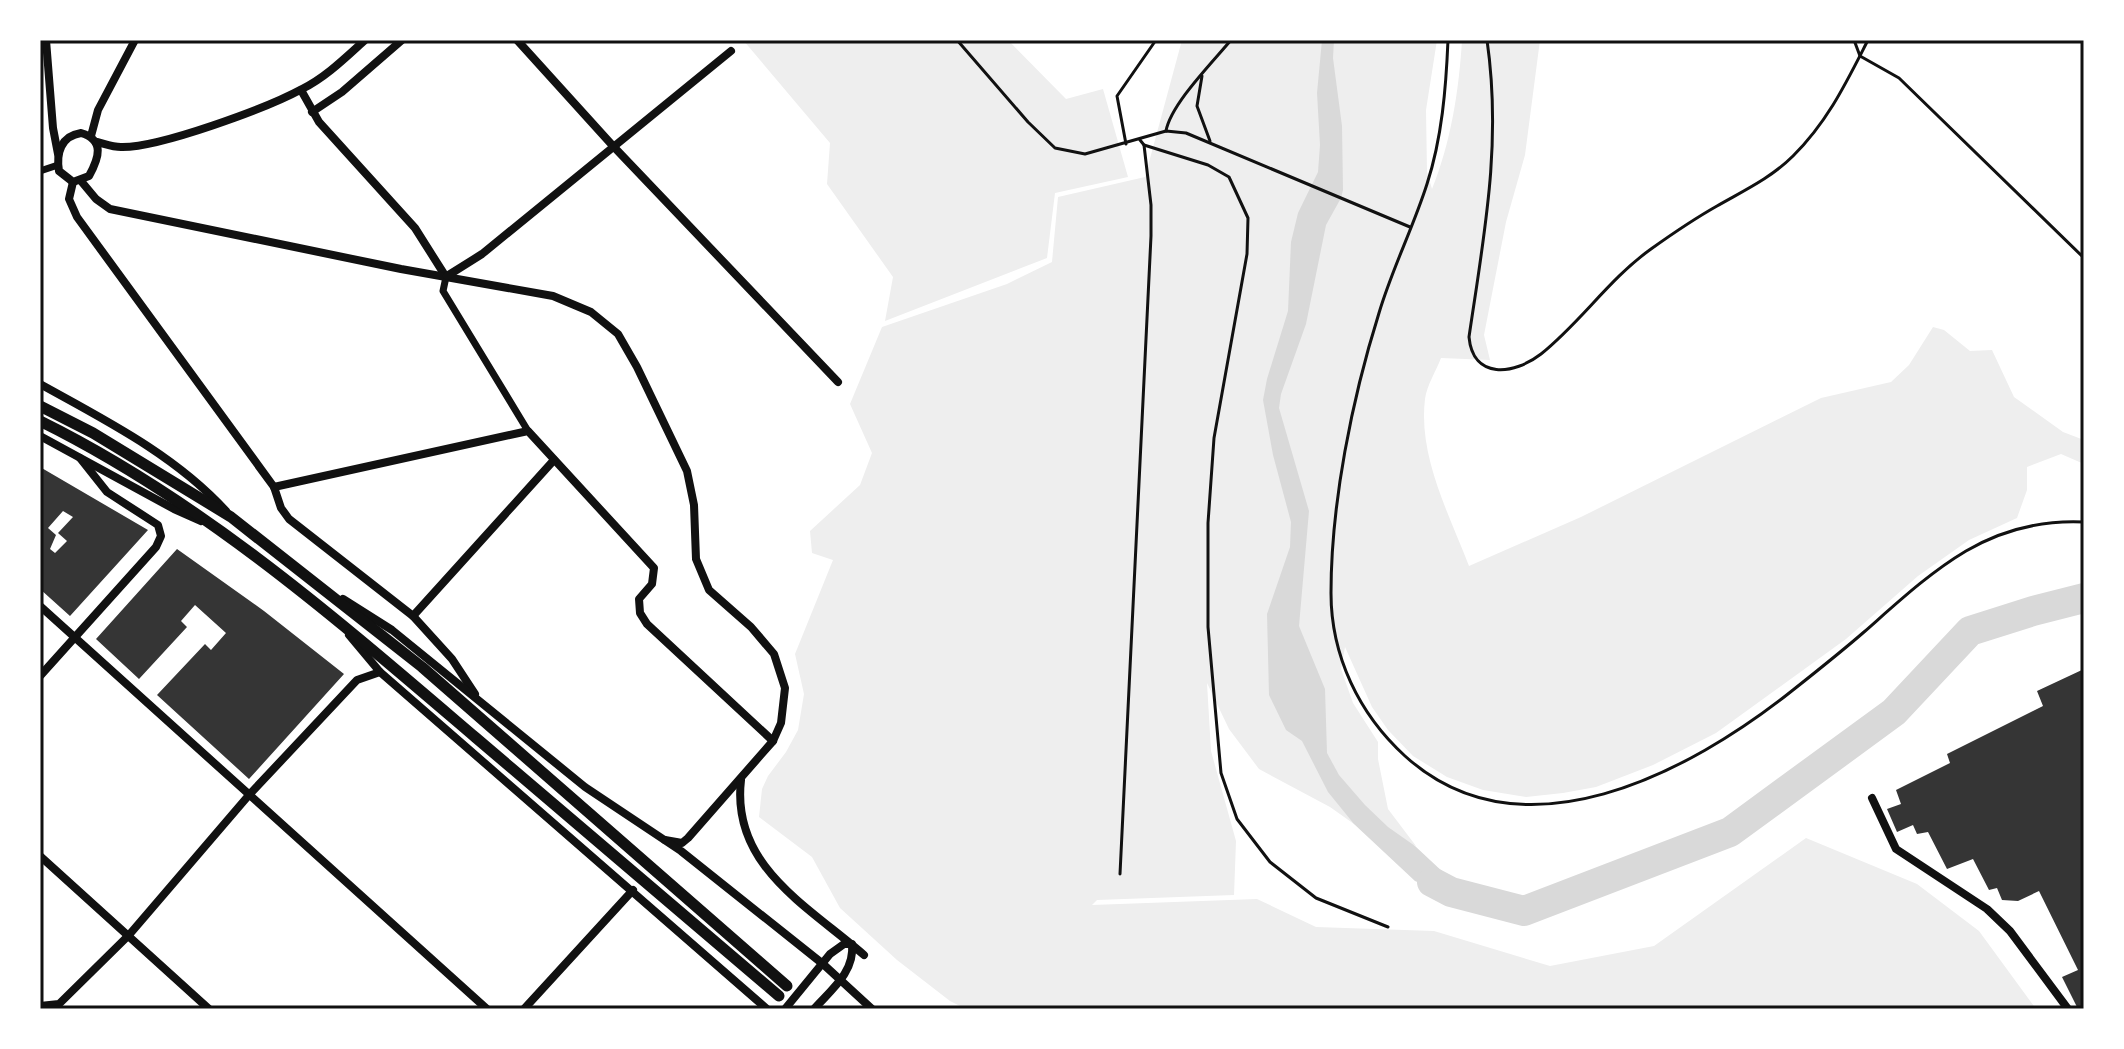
<svg xmlns="http://www.w3.org/2000/svg" width="2124" height="1049" viewBox="0 0 2124 1049" font-family="'Work Sans',sans-serif">
  <style>
    .green { fill: #eee }
    .water { fill: #d9d9d9 }
    .lines { fill: none; stroke-linecap: round; stroke-linejoin: round }
    .river { stroke: #d9d9d9; stroke-width: 30 }
    .building { fill: #353535; fill-rule: evenodd }
    .path { stroke: #111; stroke-width: 3 }
    .pedestrian { stroke: #111; stroke-width: 7 }
    .minor { stroke: #111; stroke-width: 8 }
    .tertiary { stroke: #111; stroke-width: 11 }
    .neatline { fill: none; stroke: #111; stroke-width: 3 }
  </style>
  <rect width="100%" height="100%" fill="#fff"/>
  <g class="green">
    <path d="M743,40H1008L1066,99L1103,89L1128,177L1055,193L1047,258L885,321L893,277L827,184L830,143Z"/>
    <path d="M1182,40H1437L1426,110L1427,172L1432,189C1451,142 1459,90 1462,40H1540L1525,155L1506,222L1484,335L1490,360L1441,358C1436,371 1427,385 1425,399C1418,456 1449,514 1469,566L1581,517L1821,398L1891,382L1909,365L1933,327L1944,330L1970,351L1992,350L2014,397L2063,432L2084,440V464L2061,454L2027,467V490L2017,518L1969,540L1918,576L1846,639L1716,733L1653,765L1596,787L1563,793L1526,797L1483,790L1447,777L1413,756L1388,730L1372,707L1345,647L1341,669L1353,703L1378,742V759L1388,809L1416,846L1354,824L1330,807L1259,769L1229,729L1207,683L1211,751L1236,841L1234,895L1097,900L1092,905L1257,899L1316,927L1434,931L1550,966L1654,946L1806,838L1917,884L1979,931L2036,1009H966L950,1001L897,960L840,908L812,857L759,817L762,789L768,776L786,752L798,730L804,694L795,654L833,560L812,553L810,531L860,485L872,453L850,404L882,327L1007,284L1052,262L1058,197L1145,177Z"/>
  </g>
  <path class="water" d="M1322,40H1334L1333,58L1342,126L1343,190L1341,198L1326,225L1306,324L1281,394L1279,408L1309,511L1299,626L1325,689L1327,753L1339,775L1365,805L1388,827L1415,846L1460,888L1477,898L1445,894L1415,881L1354,824L1328,792L1302,741L1286,730L1269,695L1267,614L1290,547L1291,522L1273,455L1263,400L1267,379L1288,311L1291,242L1298,213L1318,172L1320,145L1317,93Z"/>
  <g class="lines">
    <path class="river" d="M1432,882L1451,892L1524,911L1730,832L1894,712L1970,631L2033,611L2084,598"/>
  </g>
  <g class="building">
    <path d="M40,467L148,530L70,616L40,589ZM63,511L73,517L58,533L67,541L55,553L50,549L56,535L48,528Z"/>
    <path d="M177,549L264,611L344,674L249,779L157,695L205,644L211,650L226,633L195,605L181,621L187,627L139,679L96,639Z"/>
    <path d="M2084,669V1009H2078L2062,977L2078,970L2039,891L2018,901L2002,900L1997,888L1989,890L1973,859L1947,869L1928,832L1917,834L1913,825L1897,832L1887,809L1901,804L1896,790L1950,763L1947,754L2043,706L2037,691Z"/>
  </g>
  <g class="lines">
    <g class="path">
      <path d="M957,40L1028,122L1055,148L1085,154L1166,131L1186,133L1410,227"/>
      <path d="M1448,40C1446,88 1442,138 1427,184C1413,228 1392,269 1379,313C1352,399 1331,503 1331,593C1331,656 1359,714 1405,756C1522,862 1689,773 1793,690C1817,671 1841,652 1864,632C1897,603 1929,573 1966,551C2002,530 2042,520 2084,522"/>
      <path d="M1487,40C1502,144 1484,235 1469,337C1473,380 1514,375 1541,354C1581,322 1609,279 1651,249C1672,234 1694,219 1717,206C1743,191 1771,178 1793,156C1828,121 1846,83 1868,40"/>
      <path d="M1854,40L1860,56L1899,78L2084,258"/>
      <path d="M1202,76L1197,106L1210,141"/>
      <path d="M1166,131C1171,104 1212,63 1231,40"/>
      <path d="M1140,140L1144,145L1208,165L1229,177L1248,218L1247,254L1214,438L1208,523V627L1221,773L1237,819L1270,862L1316,898L1388,927"/>
      <path d="M1126,144L1117,96L1156,40"/>
      <path d="M1120,874L1151,236V205L1144,145"/>
    </g>
    <g class="pedestrian">
      <path d="M40,171L58,165"/>
      <path d="M446,277L443,291L528,431"/>
    </g>
    <g class="minor">
      <path d="M46,40L53,128L58,154"/>
      <path d="M517,40L613,146L838,382"/>
      <path d="M301,90L319,122L415,228L446,277"/>
      <path d="M312,112L342,92L402,40"/>
      <path d="M81,133C105,140 99,158 89,176L73,182L59,171C56,153 61,136 81,133Z"/>
      <path d="M91,136L98,110L135,40"/>
      <path d="M97,142C105,144 113,147 121,147C159,148 267,108 302,89C326,77 345,58 365,40"/>
      <path d="M81,181L96,199L110,209L401,269L553,296L591,312L618,334L637,367L687,471L694,505L696,559L709,590L751,627L774,654L785,688L781,723L773,741L688,838L682,843L665,840"/>
      <path d="M73,182L69,199L77,217L274,487L281,508L289,519L413,616L452,659L475,694"/>
      <path d="M447,276L482,254L731,51"/>
      <path d="M40,384C105,420 175,455 226,511"/>
      <path d="M40,436L174,509L201,521"/>
      <path d="M274,487L528,431L654,568L652,584L639,599L640,613L647,624L773,741"/>
      <path d="M343,599L392,630L585,787L681,851L823,964L872,1009"/>
      <path d="M40,606L487,1009"/>
      <path d="M413,616L554,460"/>
      <path d="M349,635L380,672L767,1009"/>
      <path d="M40,676L156,547L161,536L158,525L107,492L80,458"/>
      <path d="M741,780C731,866 808,906 864,955"/>
      <path d="M1872,798L1896,849L1987,909L2010,931L2068,1009"/>
      <path d="M40,856L209,1009"/>
      <path d="M40,1006L59,1004L129,935L249,795L357,680L380,672"/>
      <path d="M524,1009L633,890"/>
      <path d="M785,1009L830,954L844,944H852C855,972 831,990 814,1009"/>
    </g>
    <g class="tertiary">
      <path d="M40,406L93,433L231,517L422,667L787,986"/>
      <path d="M40,421C202,501 338,620 475,737C576,824 678,909 779,996"/>
    </g>
  </g>
  <rect width="2124" height="1049" fill="none" stroke="#ffffff" stroke-width="84"/>
  <rect x="42" y="42" width="2040" height="965" class="neatline"/>
</svg>
